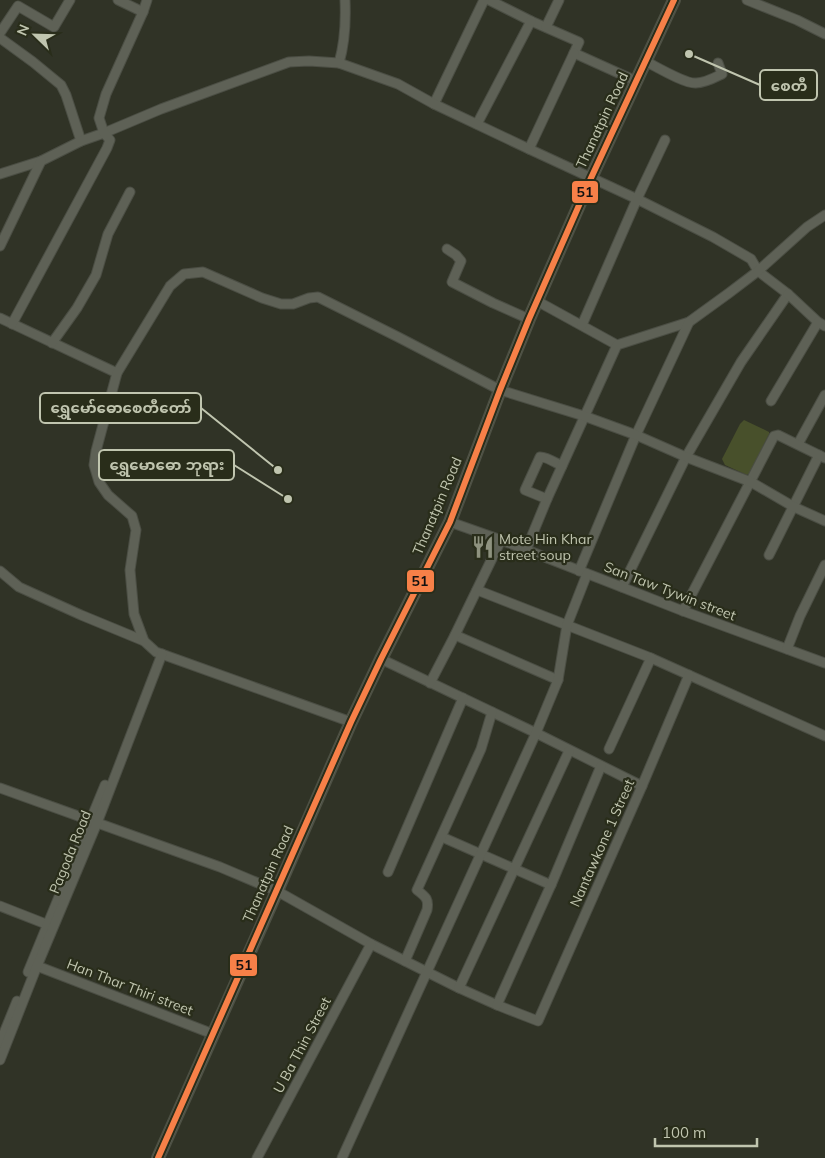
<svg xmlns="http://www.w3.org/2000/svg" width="825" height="1158" viewBox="0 0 825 1158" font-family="Mulish,'Noto Sans Myanmar',sans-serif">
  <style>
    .water { fill: #48502b }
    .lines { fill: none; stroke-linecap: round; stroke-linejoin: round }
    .minor-casing { stroke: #4b4e44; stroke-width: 11 }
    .major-casing { stroke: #4d5043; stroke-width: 14 }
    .minor { stroke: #5e6156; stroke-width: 9 }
    .major { stroke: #616359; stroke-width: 11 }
    .bus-1-casing { stroke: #292d1a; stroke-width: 10 }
    .bus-1 { stroke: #f78048; stroke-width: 6 }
    .labels { text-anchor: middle; stroke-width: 4.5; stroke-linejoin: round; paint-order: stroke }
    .street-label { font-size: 14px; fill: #c0c5af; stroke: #292d1a }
    .poi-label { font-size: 14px; fill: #c0c5af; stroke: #292d1a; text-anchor: start }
    .leader { fill: none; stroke: #c0c5af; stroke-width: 2 }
    .callout-dot { fill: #c0c5af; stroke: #292d1a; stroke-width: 2 }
    .callout { fill: #292d1a; stroke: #c0c5af; stroke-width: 2 }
    .callout-label { font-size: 15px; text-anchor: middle; font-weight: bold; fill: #c0c5af }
    .line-badge { stroke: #292d1a; stroke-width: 2 }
    .pale-badge-label { font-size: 14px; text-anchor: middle; font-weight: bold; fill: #111 }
  </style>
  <rect width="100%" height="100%" fill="#303326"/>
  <path class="water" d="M744,420L767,431L769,432V434L750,473L747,475L725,465L722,459L740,424Z"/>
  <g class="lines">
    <defs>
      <g id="minor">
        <path d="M118,0L143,12"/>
        <path d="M489,0L531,21L579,42L574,53L636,81"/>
        <path d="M747,0L797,20L825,34"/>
        <path d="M546,27L559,0"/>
        <path d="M0,33L18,6L54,27L70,0"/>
        <path d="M0,38L33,62L61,85L66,95L81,141"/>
        <path d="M645,61C657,67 685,84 696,83C705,83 714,78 722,74L718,63"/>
        <path d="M339,63C345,42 346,22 345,0"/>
        <path d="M434,104L484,0"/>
        <path d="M477,124L531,21"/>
        <path d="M529,149L574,53"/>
        <path d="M0,174L41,161L81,141L104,133L161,109L289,62L309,61L339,63L398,84L434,104L529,149L637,199L713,237L751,259L758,271L788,294L741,362L686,457L622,587"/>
        <path d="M0,246L41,161"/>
        <path d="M447,249L456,255L461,261L452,282L493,303L529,319"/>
        <path d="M788,294L818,322L825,326"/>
        <path d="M537,301L617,345"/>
        <path d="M0,318L117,373"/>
        <path d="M12,324L107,148L110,140L104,133L99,118L106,94L143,12L147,0"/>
        <path d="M582,325L637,199L665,140"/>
        <path d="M52,343L77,308L96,275L108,234L130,192"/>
        <path d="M771,401L818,322"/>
        <path d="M798,444L825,395"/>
        <path d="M547,499L525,490L540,457C545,456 556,463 562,466"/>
        <path d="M450,522L501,540L683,611L825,663"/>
        <path d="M526,550L547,499L617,345L689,322L729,293L758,271L807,227L825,215"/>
        <path d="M769,555L819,455"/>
        <path d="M0,571L19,587L81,615L144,641"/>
        <path d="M579,571L636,435L689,322"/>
        <path d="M477,590L651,658L825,736"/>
        <path d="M683,611L774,436L778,435L825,458"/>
        <path d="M455,635L558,680"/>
        <path d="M787,649L800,616L825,565"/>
        <path d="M381,659L536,733L642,786"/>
        <path d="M430,683L455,635L501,540"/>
        <path d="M351,722L156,652L144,641L134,614L130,570L136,530L132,516L108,495L99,482L94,465L96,451L117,373L170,286L184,274L203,272L262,298L281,304H293L309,298L318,297L398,337L500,390L584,416L636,435L686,457L751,482L794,507L825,521"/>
        <path d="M609,749L651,658"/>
        <path d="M0,788L220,867L277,891L371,944L459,988L497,1005L538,1021L642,786L689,675"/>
        <path d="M442,837L551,885"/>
        <path d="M388,872L463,698"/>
        <path d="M0,906L51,926"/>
        <path d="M405,961L427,910C429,899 426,897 417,890L481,749L492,712"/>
        <path d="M37,966L213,1034"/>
        <path d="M28,972L105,785"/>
        <path d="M459,988L569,751"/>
        <path d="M497,1005L551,885L601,766"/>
        <path d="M0,1043L17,1001"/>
        <path d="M0,1060L37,966L97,823L162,654"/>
        <path d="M257,1158L371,944"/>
        <path d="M342,1158L536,733L558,680L567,625L587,574"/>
      </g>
      <path id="major" d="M158,1158L277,891L351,722L381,659L450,522L500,390L529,319L591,178L674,0"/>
    </defs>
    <use href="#minor" class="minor-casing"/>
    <use href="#major" class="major-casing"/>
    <use href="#minor" class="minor"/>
    <use href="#major" class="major"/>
    <defs>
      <path id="bus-1" d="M158,1158L351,722L381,659L450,522L500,390L529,319L591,178L674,0"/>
    </defs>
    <use href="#bus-1" class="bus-1-casing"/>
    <use href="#bus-1" class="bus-1"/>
  </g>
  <defs>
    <symbol id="restaurant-bare" viewBox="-9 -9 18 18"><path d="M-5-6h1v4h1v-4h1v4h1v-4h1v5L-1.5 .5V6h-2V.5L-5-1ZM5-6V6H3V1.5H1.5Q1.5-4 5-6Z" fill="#8e927f" stroke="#292d1a" stroke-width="2.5" paint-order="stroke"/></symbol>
  </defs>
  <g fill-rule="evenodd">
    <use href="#restaurant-bare" x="467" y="531" width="32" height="32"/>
  </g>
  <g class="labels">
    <g class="street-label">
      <text transform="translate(602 120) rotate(-65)" y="5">Thanatpin Road</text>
      <text transform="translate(437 506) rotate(-67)" y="5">Thanatpin Road</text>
      <text transform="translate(670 591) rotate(21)" y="5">San Taw Tywin street</text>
      <text transform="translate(602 843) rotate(-66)" y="5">Nantawkone 1 Street</text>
      <text transform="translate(70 852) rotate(-68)" y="5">Pagoda Road</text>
      <text transform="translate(268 874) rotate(-66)" y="5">Thanatpin Road</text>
      <text transform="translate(130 987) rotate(21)" y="5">Han Thar Thiri street</text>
      <text transform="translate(302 1045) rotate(-62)" y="5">U Ba Thin Street</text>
    </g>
    <g class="poi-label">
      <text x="499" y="544">Mote Hin Khar<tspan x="499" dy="16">street soup</tspan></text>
    </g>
  </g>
  <path class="leader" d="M689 54L760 85M278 470L201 408M288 499L234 465"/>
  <g class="callout-dot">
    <circle cx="689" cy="54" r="5"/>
    <circle cx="278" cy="470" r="5"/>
    <circle cx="288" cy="499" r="5"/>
  </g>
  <g class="callout">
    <rect x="760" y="70" width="57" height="30" rx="5"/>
    <rect x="40" y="393" width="161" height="30" rx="5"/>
    <rect x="99" y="450" width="135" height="30" rx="5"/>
  </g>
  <g class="callout-label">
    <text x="789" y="91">စေတီ</text>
    <text x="121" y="413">ရွှေမော်ဓောစေတီတော်</text>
    <text x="167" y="470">ရွှေမောဓော ဘုရား</text>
  </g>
  <g class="line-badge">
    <rect x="571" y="180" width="28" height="24" rx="5" fill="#f78048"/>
    <rect x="406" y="569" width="29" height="24" rx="5" fill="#f78048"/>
    <rect x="229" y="953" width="29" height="24" rx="5" fill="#f78048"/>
  </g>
  <g class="pale-badge-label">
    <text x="585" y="197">51</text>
    <text x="420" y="586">51</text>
    <text x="244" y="970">51</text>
  </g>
  <g transform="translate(35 35) rotate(293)" stroke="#292d1a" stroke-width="4" paint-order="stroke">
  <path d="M0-4L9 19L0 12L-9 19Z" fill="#c0c5af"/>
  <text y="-8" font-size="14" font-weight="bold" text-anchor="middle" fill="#c0c5af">N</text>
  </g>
  <path d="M655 1138v8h102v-8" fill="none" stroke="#c0c5af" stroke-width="2.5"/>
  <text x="662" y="1138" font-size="15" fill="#c0c5af" stroke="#292d1a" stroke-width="4" paint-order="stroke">100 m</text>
</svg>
